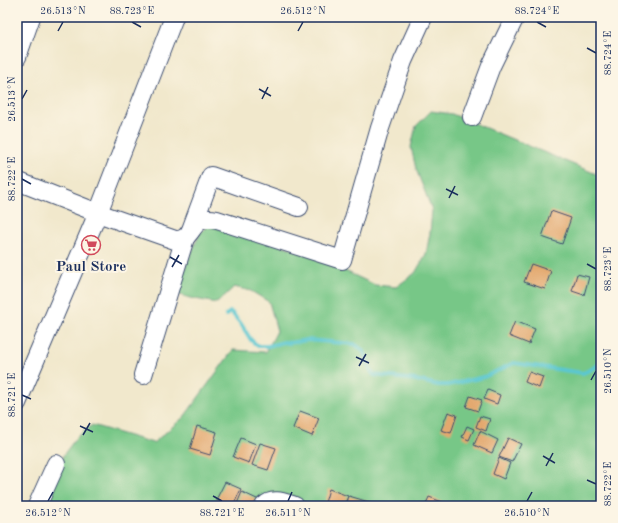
<svg xmlns="http://www.w3.org/2000/svg" width="618" height="523" viewBox="0 0 618 523" font-family="'Old Standard TT',serif">
  <style>
    .green { fill: #77c787; stroke: #497b72 }
    .lines { fill: none; stroke-linecap: round; stroke-linejoin: round }
    .stream { stroke: #5ac7d1; stroke-width: 4 }
    .building { fill: #e3a86e }
    .minor-casing { stroke: #3b4b6e; stroke-width: 20 }
    .minor { stroke: #fff; stroke-width: 18 }
    .ticks { fill: none; stroke: #1b2f5e; stroke-width: 1.5 }
    .labels { text-anchor: middle; stroke-width: 4; stroke-linejoin: round; paint-order: stroke }
    .poi-label { font-size: 15px; font-weight: bold; fill: #1b2f5e; stroke: #fcf5e5 }
    .neatline { fill: none; stroke: #1b2f5e; stroke-width: 1.5 }
    .ticks-label { font-size: 10px; text-anchor: middle; fill: #1b2f5e }
  </style>
  <rect width="100%" height="100%" fill="#fcf5e5"/>
  <filter id="ink" filterUnits="userSpaceOnUse"><feTurbulence type="fractalNoise" baseFrequency=".025" numOctaves="2"/><feDisplacementMap in="SourceGraphic" scale="8" xChannelSelector="R" yChannelSelector="G"/><feConvolveMatrix kernelMatrix="1 2 1 2 8 2 1 2 1" color-interpolation-filters="sRGB"/></filter>
  <filter id="wash" filterUnits="userSpaceOnUse"><feTurbulence type="fractalNoise" baseFrequency=".012" numOctaves="4" result="noise"/><feDisplacementMap in="SourceGraphic" scale="16" xChannelSelector="R" yChannelSelector="G"/><feGaussianBlur stdDeviation="0.9" result="paint"/><feColorMatrix in="noise" values="0 0 0 0 0 0 0 0 0 0 0 0 0 0 0 0 0 1.4 0 .05"/><feComposite in="paint" operator="in"/></filter>
  <g filter="url(#wash)">
    <rect width="100%" height="100%" fill="#f1e8cc"/>
    <path class="green" d="M431,111L452,114L601,176V506H41L64,454L76,438L92,425L153,443L184,417L233,350L266,352L277,331L269,302L251,291L234,287L217,303L190,298L174,293L200,233L206,227L214,225L307,253L375,285L396,287L415,273L426,254L430,233L432,210L416,169L411,147L416,126Z"/>
    <g class="lines">
      <path class="stream" d="M226,315L230,312L232,313L241,324L251,340L258,346H268L284,342L289,343L307,340L354,344C372,354 363,364 374,375L416,380L438,385H448L484,377L514,363L583,373L592,369L601,363"/>
    </g>
    <g id="blocks">
      <g class="building">
        <path d="M601,202V216L597,215Z"/>
        <path d="M551,211L571,218L562,244L542,237Z"/>
        <path d="M531,264L551,271L545,289L524,282Z"/>
        <path d="M577,274L589,277L584,295L572,291Z"/>
        <path d="M515,321L535,329L529,344L509,336Z"/>
        <path d="M529,372L543,377L539,388L525,382Z"/>
        <path d="M488,390L500,395L497,404L484,399Z"/>
        <path d="M470,396L482,400L478,411L466,407Z"/>
        <path d="M300,411L319,418L312,436L293,428Z"/>
        <path d="M448,412L457,415L451,433L441,430Z"/>
        <path d="M480,416L490,419L486,431L476,427Z"/>
        <path d="M197,426L217,432L210,455L190,449Z"/>
        <path d="M467,426L474,429L469,440L462,437Z"/>
        <path d="M480,431L498,440L492,453L474,445Z"/>
        <path d="M241,438L256,444L249,463L233,457Z"/>
        <path d="M508,438L521,444L512,462L499,457Z"/>
        <path d="M260,443L276,448L268,470L252,465Z"/>
        <path d="M499,458L510,463L504,479L493,474Z"/>
        <path d="M225,482L241,489L233,506H229L216,500Z"/>
        <path d="M329,489L348,496L344,506H324Z"/>
        <path d="M242,492L259,500L256,506H236Z"/>
        <path d="M349,496L369,502L368,506H346Z"/>
        <path d="M429,497L445,503L444,506H425Z"/>
      </g>
    </g>
  </g>
  <g filter="url(#ink)">
    <use href="#blocks" fill-opacity="0" stroke="#3b4b6e" stroke-width="1"/>
    <g class="lines">
      <defs>
        <g id="minor">
          <path d="M17,57L31,17"/>
          <path d="M472,117L491,66L515,17"/>
          <path d="M17,181L98,213L175,240C195,242 188,213 217,220L342,260L380,128L403,61L423,17"/>
          <path d="M191,230L211,176L299,207"/>
          <path d="M143,375L185,238"/>
          <path d="M17,403L98,213L174,17"/>
          <path d="M37,506L56,464"/>
          <path d="M264,506C273,497 285,503 295,506"/>
        </g>
      </defs>
      <use href="#minor" class="minor-casing"/>
      <use href="#minor" class="minor"/>
    </g>
  </g>
  <path class="ticks" d="M132,22L141,27M537,22L546,27M58,31L63,22M298,31L303,22M587,48L596,53M259,89L271,96M22,99L27,90M262,99L268,87M22,179L31,184M446,189L458,195M449,198L455,186M170,257L182,264M587,264L596,269M172,267L179,255M356,357L369,363M359,366L366,354M591,380L596,371M22,395L31,399M80,426L93,432M83,435L90,423M543,456L555,463M546,466L553,453M587,480L596,484M213,496L222,501M48,501L53,492M288,501L292,492M527,501L532,492"/>
  <defs>
    <symbol id="supermarket-ring" viewBox="-11 -11 22 22"><circle r="9.5" fill="#fcf5e5" stroke="#d1495b" stroke-width="1.5"/><path d="M-6-5.5h2.5l.6 2H6L4.5 2H-2.5L-4.4-4H-6ZM-1.5 3.2a1.3 1.3 0 1 0 .1 0ZM3 3.2a1.3 1.3 0 1 0 .1 0Z" fill="#d1495b"/></symbol>
  </defs>
  <g fill-rule="evenodd">
    <use href="#supermarket-ring" x="80" y="234" width="22" height="22"/>
  </g>
  <g class="labels">
    <g class="poi-label">
      <text x="91" y="271">Paul Store</text>
    </g>
  </g>
  <rect width="618" height="523" fill="none" stroke="#fcf5e5" stroke-width="44"/>
  <rect x="22" y="22" width="574" height="479" class="neatline"/>
  <g class="ticks-label">
    <text x="63" y="14">26.513°N</text>
    <text x="132" y="14">88.723°E</text>
    <text x="303" y="14">26.512°N</text>
    <text x="537" y="14">88.724°E</text>
    <text transform="translate(607 53) rotate(-90)" y="4">88.724°E</text>
    <text transform="translate(11 99) rotate(-90)" y="4">26.513°N</text>
    <text transform="translate(11 179) rotate(-90)" y="4">88.722°E</text>
    <text transform="translate(607 269) rotate(-90)" y="4">88.723°E</text>
    <text transform="translate(607 371) rotate(-90)" y="4">26.510°N</text>
    <text transform="translate(11 395) rotate(-90)" y="4">88.721°E</text>
    <text transform="translate(607 484) rotate(-90)" y="4">88.722°E</text>
    <text x="48" y="516">26.512°N</text>
    <text x="222" y="516">88.721°E</text>
    <text x="288" y="516">26.511°N</text>
    <text x="527" y="516">26.510°N</text>
  </g>
</svg>
